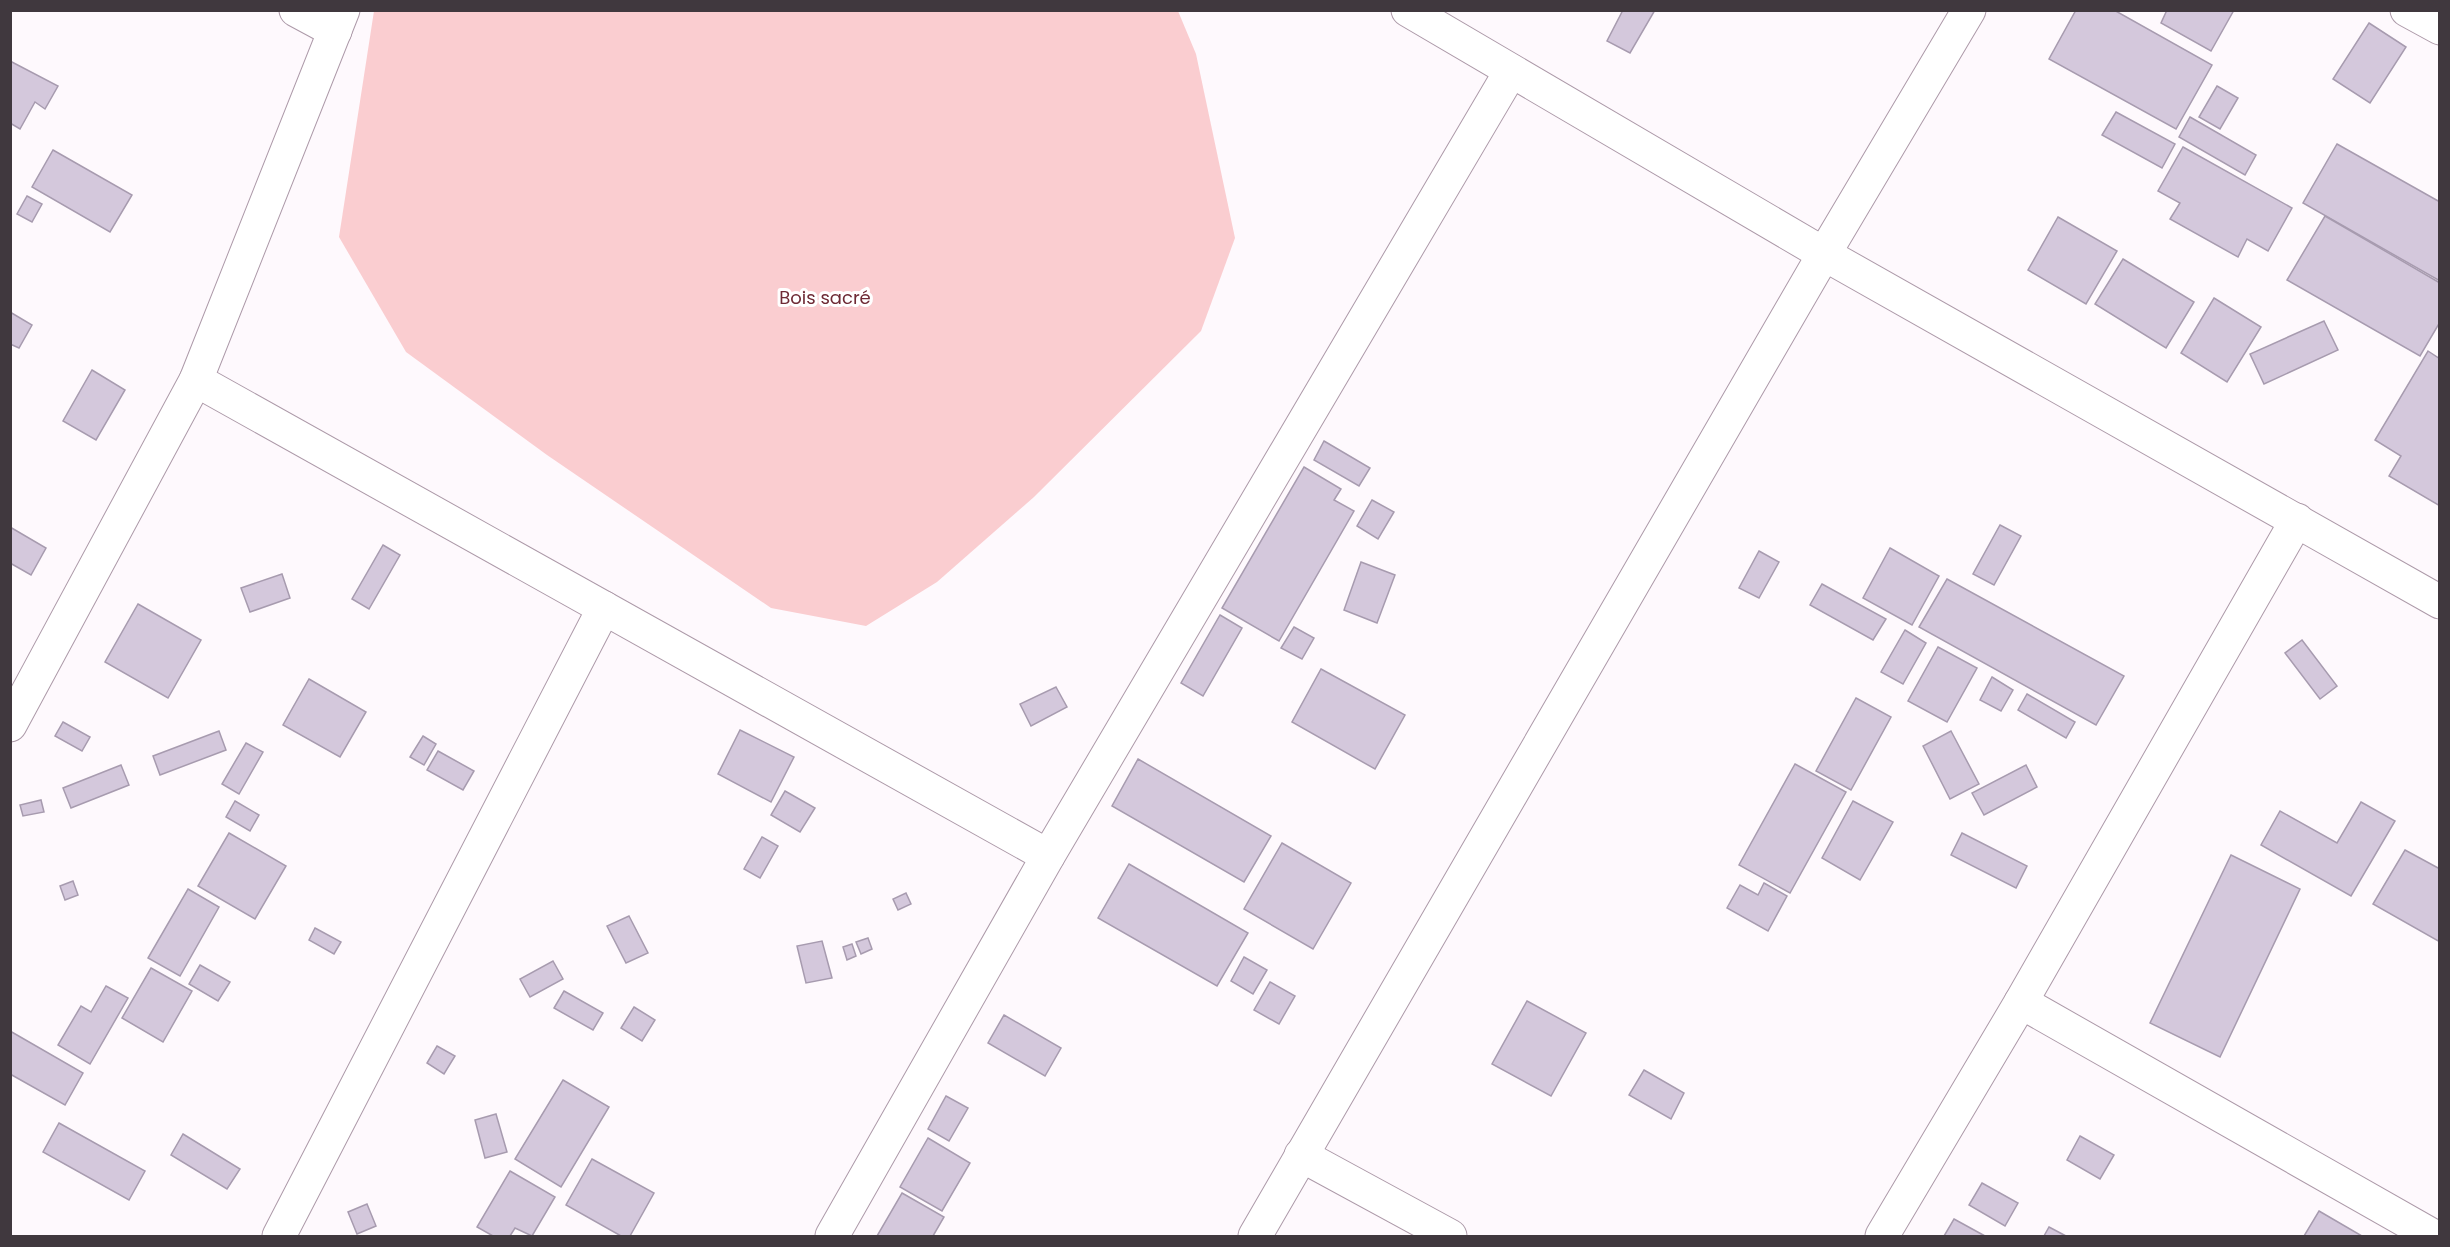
<svg xmlns="http://www.w3.org/2000/svg" width="2450" height="1247" viewBox="0 0 2450 1247" font-family="Poppins,sans-serif">
  <style>
    .green { fill: #facdd0 }
    .building { fill: #d4c8dc; stroke: #a79baf; stroke-width: 1.5 }
    .lines { fill: none; stroke-linecap: round; stroke-linejoin: round }
    .minor-casing { stroke: #ad9aa9; stroke-width: 35 }
    .minor { stroke: #fff; stroke-width: 33 }
    .labels { text-anchor: middle; stroke-width: 6; stroke-linejoin: round; paint-order: stroke }
    .park-label { font-size: 18px; fill: #6e2a35; stroke: #fff }
  </style>
  <rect width="100%" height="100%" fill="#fef9fd"/>
  <path class="green" d="M1178,11L1196,54L1235,238L1201,331L1034,497L937,582L866,626L771,608L547,455L406,352L339,237L374,11Z"/>
  <g class="building">
    <path d="M1623,10H1655L1630,53L1607,41Z"/>
    <path d="M2076,10H2114L2212,65L2176,129L2049,59Z"/>
    <path d="M2167,10H2234L2211,51L2161,23Z"/>
    <path d="M2369,23L2406,47L2370,103L2333,79Z"/>
    <path d="M10,61L58,86L45,109L35,102L20,129L10,123Z"/>
    <path d="M2217,86L2238,98L2220,129L2199,117Z"/>
    <path d="M2116,112L2175,144L2162,168L2102,135Z"/>
    <path d="M2190,117L2256,155L2245,175L2179,137Z"/>
    <path d="M2337,144L2440,202V281L2303,203Z"/>
    <path d="M2183,147L2292,208L2268,251L2247,239L2238,257L2170,219L2180,203L2158,191Z"/>
    <path d="M53,150L132,195L110,232L32,187Z"/>
    <path d="M27,196L42,204L32,222L17,214Z"/>
    <path d="M2325,216L2440,283V322L2420,356L2287,280Z"/>
    <path d="M2058,217L2117,251L2086,304L2028,270Z"/>
    <path d="M2123,259L2194,302L2166,348L2095,304Z"/>
    <path d="M2214,298L2261,327L2227,382L2181,353Z"/>
    <path d="M10,312L32,325L19,348L10,344Z"/>
    <path d="M2324,321L2338,350L2264,384L2250,354Z"/>
    <path d="M2428,351L2440,359V506L2389,476L2401,456L2375,440Z"/>
    <path d="M92,370L125,390L96,440L63,421Z"/>
    <path d="M1324,441L1370,468L1359,486L1314,460Z"/>
    <path d="M1304,467L1341,489L1334,500L1354,511L1279,641L1222,608Z"/>
    <path d="M1372,500L1394,512L1378,539L1357,526Z"/>
    <path d="M2000,525L2021,536L1994,585L1973,574Z"/>
    <path d="M10,527L46,548L31,575L10,563Z"/>
    <path d="M383,545L400,555L369,609L352,599Z"/>
    <path d="M1890,548L1939,576L1912,625L1863,598Z"/>
    <path d="M1759,551L1779,562L1759,598L1739,588Z"/>
    <path d="M1361,562L1395,575L1377,623L1344,610Z"/>
    <path d="M282,574L290,598L250,612L241,588Z"/>
    <path d="M1947,579L2124,676L2096,725L1919,627Z"/>
    <path d="M1822,584L1886,619L1873,640L1810,605Z"/>
    <path d="M138,604L201,640L168,698L105,662Z"/>
    <path d="M1220,615L1242,628L1203,696L1181,683Z"/>
    <path d="M1294,627L1314,638L1302,659L1281,648Z"/>
    <path d="M1905,630L1926,643L1903,684L1881,672Z"/>
    <path d="M2302,640L2337,686L2320,699L2285,653Z"/>
    <path d="M1938,647L1977,668L1947,722L1908,701Z"/>
    <path d="M1321,669L1405,715L1375,769L1292,722Z"/>
    <path d="M1992,677L2013,690L2001,711L1980,700Z"/>
    <path d="M309,679L366,712L340,757L283,725Z"/>
    <path d="M1056,687L1067,707L1031,726L1020,704Z"/>
    <path d="M2027,694L2075,722L2066,738L2018,710Z"/>
    <path d="M1856,698L1891,717L1851,790L1816,771Z"/>
    <path d="M63,722L90,737L82,751L55,736Z"/>
    <path d="M740,730L794,757L771,802L718,774Z"/>
    <path d="M219,731L226,750L160,775L153,756Z"/>
    <path d="M1951,731L1979,784L1950,799L1923,746Z"/>
    <path d="M423,736L436,744L424,765L410,757Z"/>
    <path d="M246,743L263,752L239,794L222,784Z"/>
    <path d="M438,751L474,771L463,790L427,770Z"/>
    <path d="M1138,759L1271,836L1244,882L1112,806Z"/>
    <path d="M1795,764L1846,792L1790,893L1739,865Z"/>
    <path d="M121,765L129,785L71,808L63,788Z"/>
    <path d="M2026,765L2037,787L1984,815L1972,793Z"/>
    <path d="M785,791L815,808L800,832L771,815Z"/>
    <path d="M41,800L44,812L23,816L20,805Z"/>
    <path d="M235,801L259,815L250,831L226,817Z"/>
    <path d="M1853,801L1893,822L1860,880L1822,858Z"/>
    <path d="M2361,802L2395,821L2351,896L2261,845L2280,811L2337,843Z"/>
    <path d="M229,833L286,866L255,919L198,886Z"/>
    <path d="M1962,833L2027,866L2016,888L1951,855Z"/>
    <path d="M762,837L778,846L760,878L744,869Z"/>
    <path d="M1282,843L1351,883L1313,949L1244,909Z"/>
    <path d="M2405,850L2440,869V942L2373,904Z"/>
    <path d="M2231,855L2300,889L2220,1057L2150,1023Z"/>
    <path d="M1129,864L1248,933L1217,986L1098,918Z"/>
    <path d="M73,881L78,895L65,900L60,886Z"/>
    <path d="M1764,883L1787,896L1768,931L1727,908L1740,885L1758,895Z"/>
    <path d="M188,889L219,907L180,976L148,958Z"/>
    <path d="M906,893L911,904L898,910L893,899Z"/>
    <path d="M629,916L648,953L626,963L607,926Z"/>
    <path d="M315,928L341,942L334,954L309,940Z"/>
    <path d="M868,938L872,949L861,954L856,942Z"/>
    <path d="M822,941L832,978L806,983L797,946Z"/>
    <path d="M852,944L856,956L847,960L843,947Z"/>
    <path d="M1244,957L1267,970L1253,994L1231,981Z"/>
    <path d="M553,961L563,979L530,997L520,979Z"/>
    <path d="M200,965L230,982L218,1001L189,984Z"/>
    <path d="M151,968L192,991L163,1042L122,1018Z"/>
    <path d="M1270,982L1295,996L1279,1024L1254,1010Z"/>
    <path d="M106,986L128,998L90,1064L58,1045L81,1006L91,1012Z"/>
    <path d="M564,991L603,1013L593,1030L554,1008Z"/>
    <path d="M1527,1001L1586,1033L1551,1096L1492,1064Z"/>
    <path d="M634,1007L655,1020L642,1041L621,1028Z"/>
    <path d="M1004,1015L1061,1048L1045,1076L988,1043Z"/>
    <path d="M10,1031L83,1073L65,1105L10,1074Z"/>
    <path d="M437,1046L455,1056L444,1074L427,1063Z"/>
    <path d="M1644,1070L1684,1093L1671,1119L1629,1095Z"/>
    <path d="M563,1080L609,1107L561,1187L515,1159Z"/>
    <path d="M946,1096L968,1108L949,1141L928,1129Z"/>
    <path d="M496,1114L507,1152L485,1158L475,1120Z"/>
    <path d="M59,1123L145,1171L129,1200L43,1152Z"/>
    <path d="M183,1134L240,1169L227,1189L171,1155Z"/>
    <path d="M2080,1136L2114,1155L2100,1179L2067,1160Z"/>
    <path d="M928,1138L970,1163L942,1211L900,1187Z"/>
    <path d="M592,1159L654,1193L630,1236H621L566,1205Z"/>
    <path d="M510,1171L555,1197L532,1236L515,1228L510,1236H493L477,1227Z"/>
    <path d="M1982,1183L2018,1203L2005,1226L1969,1205Z"/>
    <path d="M902,1193L944,1217L933,1236H877Z"/>
    <path d="M367,1204L376,1226L357,1234L348,1212Z"/>
    <path d="M2319,1211L2362,1236H2304Z"/>
    <path d="M1954,1219L1985,1236H1944Z"/>
    <path d="M2049,1227L2066,1236H2044Z"/>
  </g>
  <g class="lines">
    <defs>
      <g id="minor">
        <path d="M296,10L335,31"/>
        <path d="M1408,10L1824,254L2440,602"/>
        <path d="M2407,10L2440,28"/>
        <path d="M196,380L1048,856"/>
        <path d="M10,725L196,380L343,10"/>
        <path d="M2021,1002L2433,1236"/>
        <path d="M1301,1155L1450,1236"/>
        <path d="M279,1236L604,608"/>
        <path d="M832,1236L1048,856L1511,71"/>
        <path d="M1255,1236L1824,254L1969,10"/>
        <path d="M1882,1236L2021,1002L2297,520"/>
      </g>
    </defs>
    <use href="#minor" class="minor-casing"/>
    <use href="#minor" class="minor"/>
  </g>
  <g class="labels">
    <g class="park-label">
      <text x="825" y="304">Bois sacré</text>
    </g>
  </g>
  <rect width="2450" height="1247" fill="none" stroke="#40383e" stroke-width="24"/>
</svg>
